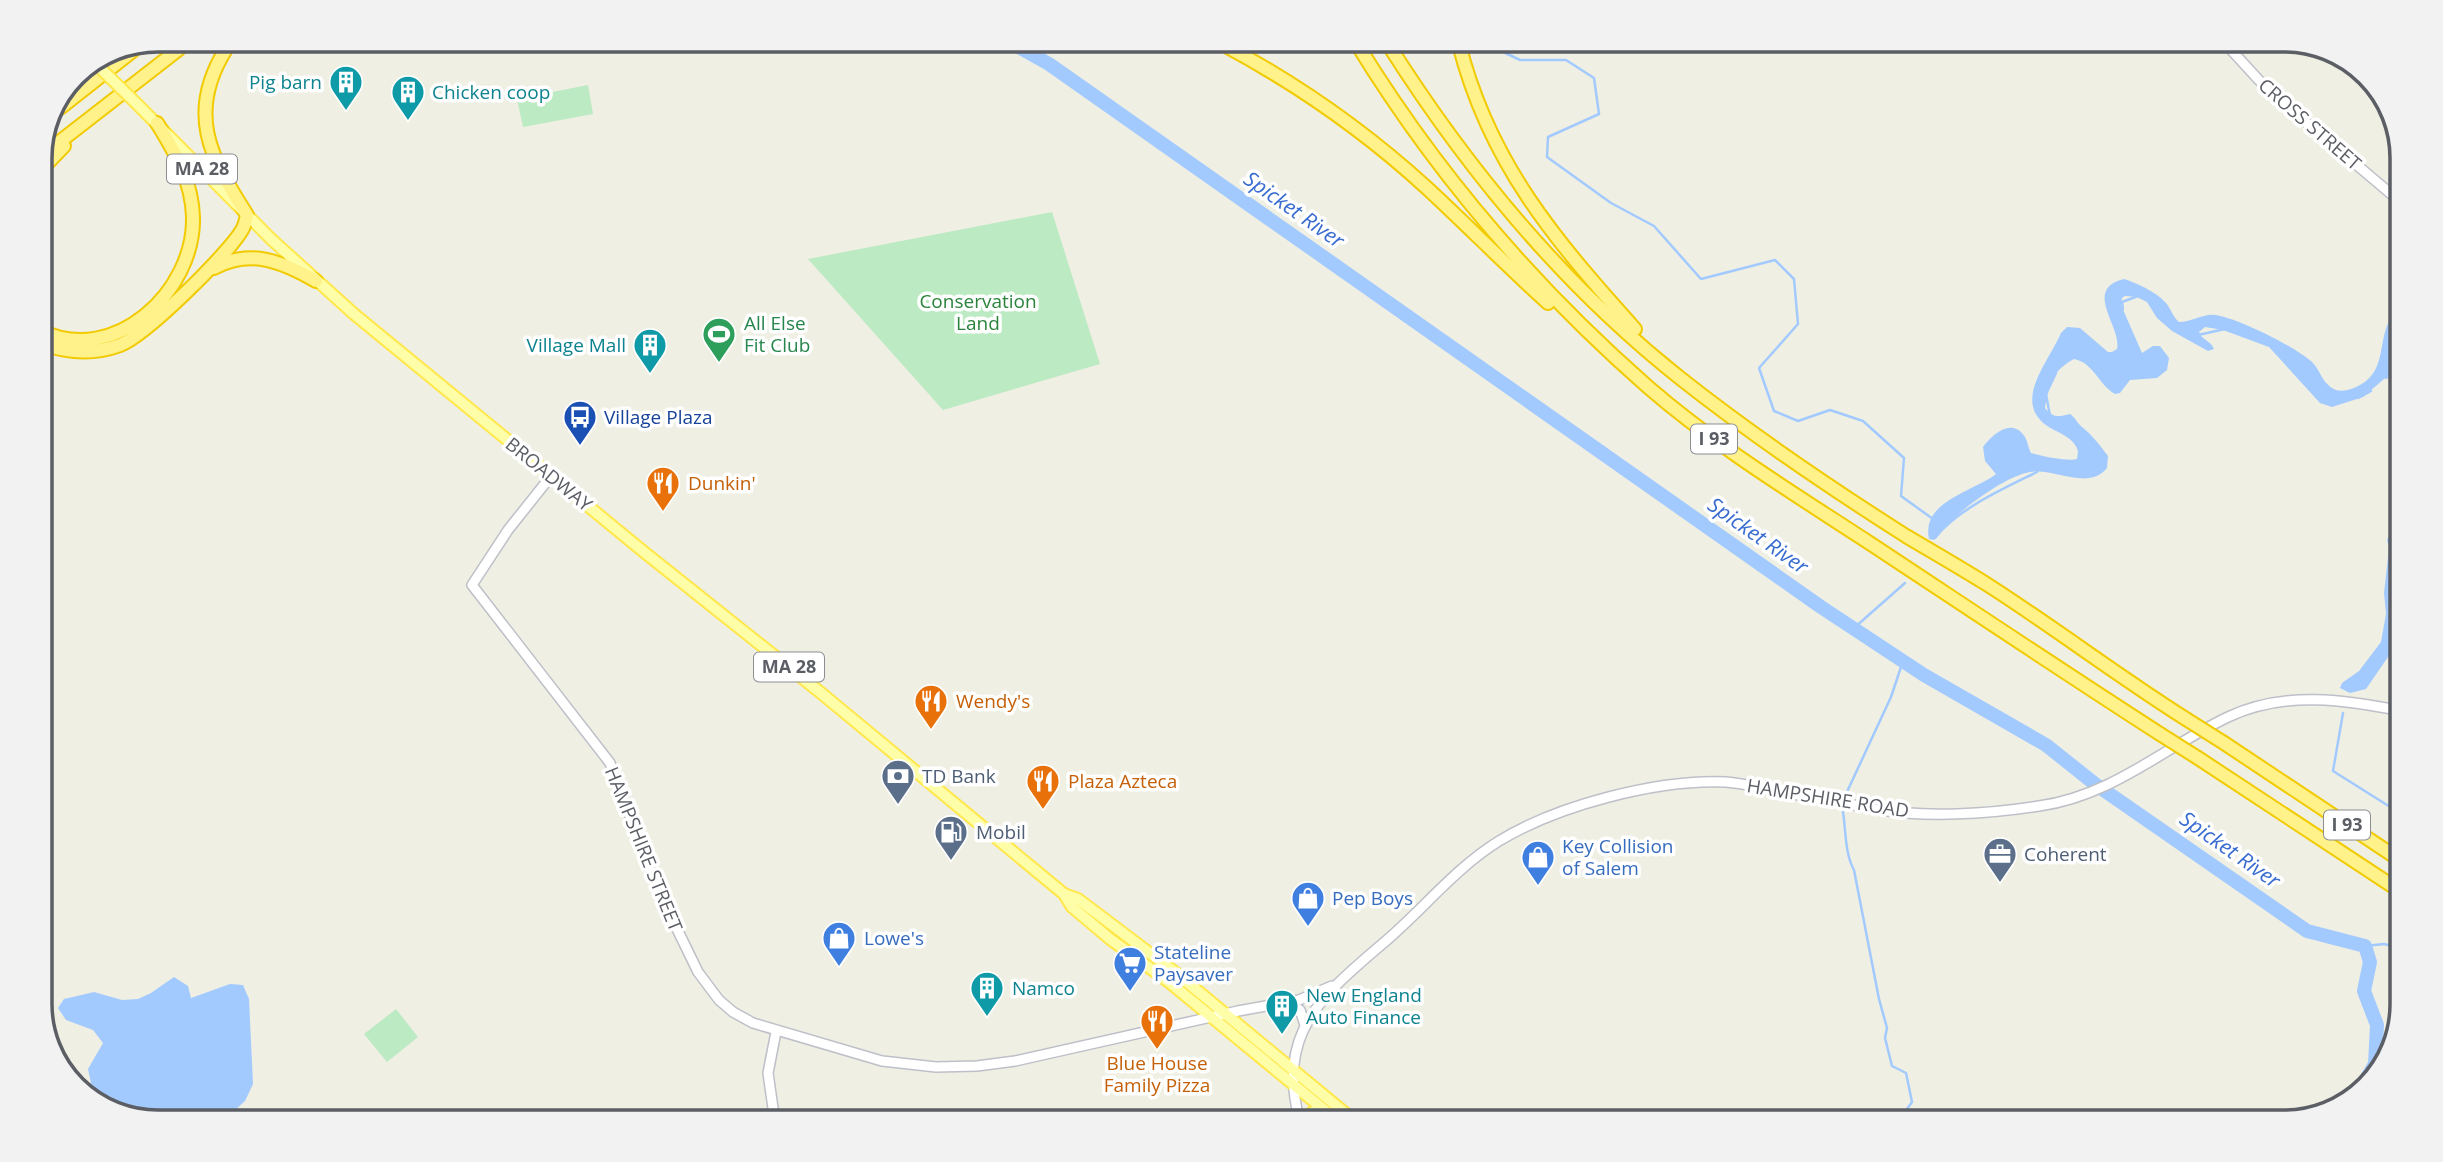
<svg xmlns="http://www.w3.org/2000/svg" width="2443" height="1162" viewBox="0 0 2443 1162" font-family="'Open Sans',sans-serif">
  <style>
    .green { fill: #bceac3 }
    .water { fill: #a3caff }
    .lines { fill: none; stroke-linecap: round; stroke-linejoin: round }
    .stream { stroke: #a3caff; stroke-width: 2.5 }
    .river { stroke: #a3caff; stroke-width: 14 }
    .secondary-casing { stroke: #bdc0c8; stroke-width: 12 }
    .primary-casing { stroke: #ffe74c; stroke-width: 14 }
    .highway-casing { stroke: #f2ca00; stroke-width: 16 }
    .secondary { stroke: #fff; stroke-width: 9 }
    .primary { stroke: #fffea8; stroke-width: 10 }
    .highway { stroke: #fff28a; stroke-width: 12 }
    .primary-bridge-casing { stroke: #ffe74c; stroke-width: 14; stroke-linecap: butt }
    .highway-bridge-casing { stroke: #f2ca00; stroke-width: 16; stroke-linecap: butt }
    .primary-bridge { stroke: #fffea8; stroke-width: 10 }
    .highway-bridge { stroke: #fff28a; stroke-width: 12 }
    .labels { text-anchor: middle; stroke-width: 7; stroke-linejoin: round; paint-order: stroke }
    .shield { fill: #fff; stroke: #8c8e93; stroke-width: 2 }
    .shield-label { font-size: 18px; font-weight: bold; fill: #5b5e65 }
    .culture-label { font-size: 19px; fill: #0d838f; stroke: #fff; text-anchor: start }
    .street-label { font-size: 19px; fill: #5b5e65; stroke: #fff }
    .park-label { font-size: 19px; fill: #2b843c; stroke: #fff }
    .leisure-label { font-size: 19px; fill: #27864d; stroke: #fff; text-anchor: start }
    .transit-label { font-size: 19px; fill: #164399; stroke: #fff; text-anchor: start }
    .food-label { font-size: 19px; fill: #c56008; stroke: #fff; text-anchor: start }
    .service-label { font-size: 19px; fill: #4e5e75; stroke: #fff; text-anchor: start }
    .shop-label { font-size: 19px; fill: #366cbe; stroke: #fff; text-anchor: start }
    .water-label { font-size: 21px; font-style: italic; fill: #386cd0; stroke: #fff }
    .rim { fill: none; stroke: #5b5e65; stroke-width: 3.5 }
  </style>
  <rect width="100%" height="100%" fill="#efefe3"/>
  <g class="green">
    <path d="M588,85L593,114L523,127L517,99Z"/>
    <path d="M1052,212L1100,364L943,410L808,259Z"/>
    <path d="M396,1009L418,1037L387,1062L364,1034Z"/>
  </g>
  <g class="water">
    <path d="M2124,279C2137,283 2156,292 2165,302C2171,308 2172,316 2179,322C2191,322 2204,313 2216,315C2239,319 2294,346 2312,362C2321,371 2322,384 2336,390C2344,393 2359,387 2366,381C2390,363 2374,322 2403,308V323L2399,328L2396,357L2391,373L2363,397L2332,407L2320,403L2269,347L2223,330L2205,327L2199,332C2202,340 2211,341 2214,349L2208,351L2172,331L2157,318L2147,302L2137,297L2125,296L2122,298L2121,305L2142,353L2153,346H2160L2169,358L2167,370L2157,378L2130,380L2120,393L2115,394C2098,384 2094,363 2074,359C2052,371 2049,384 2045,408C2053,418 2058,417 2070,414C2076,418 2077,423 2081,426C2092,435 2099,444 2108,456L2107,468C2088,491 2056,468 2030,472C2004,476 1949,517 1934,540L1929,539C1921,501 1973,492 1996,474L1985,461L1983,447C1993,434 2012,417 2025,437C2028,442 2028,448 2031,453C2041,456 2069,462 2077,459L2078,451C2074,439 2064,435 2054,430C2008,406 2047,365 2061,333L2067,327L2080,328L2108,352H2112L2117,349C2122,327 2082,289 2124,279Z"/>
    <path d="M2401,523L2403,567L2396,581L2400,617L2396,642L2388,657L2366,689L2350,693L2340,688L2342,683L2359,671L2381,642L2386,614L2384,593L2389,548L2387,540L2393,528Z"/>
    <path d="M174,977L188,986L191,998L230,984L243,985L249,999L253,1084L245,1101L222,1122H158L106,1110L88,1094L91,1083L88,1069L103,1043L93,1030L66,1020L58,1008L64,999L94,992L122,1000L138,999L151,993Z"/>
  </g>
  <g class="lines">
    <g class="stream">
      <path d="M1496,43L1495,48L1520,60H1566L1594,78L1599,114L1548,137L1547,157L1611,203L1654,226L1701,279L1775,260L1794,279L1798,324L1759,368L1774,411L1798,421L1830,410L1863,421L1904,458L1901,496L1933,519"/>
      <path d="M2123,309L2122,302L2138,296"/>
      <path d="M2198,335L2225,329"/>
      <path d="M2386,378L2395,370L2403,344"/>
      <path d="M2358,398L2371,391"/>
      <path d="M2050,416L2046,394L2056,373"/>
      <path d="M1935,538C1957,509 2005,488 2037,472"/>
      <path d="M1854,628L1905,583"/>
      <path d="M2343,713L2333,771L2403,815"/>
      <path d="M1846,794L1891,697L1903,661"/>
      <path d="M1843,812C1846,832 1845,854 1854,870L1879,999L1887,1028L1885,1038L1892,1066L1906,1073L1912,1102L1902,1116L1904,1122"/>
      <path d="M2365,946L2384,944L2403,949"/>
    </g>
    <path class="river" d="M1015,45L1049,64L1821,607L1924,675L2046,745L2095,784L2307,931L2365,946L2370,962L2364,991L2377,1025L2375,1064L2359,1092"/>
    <defs>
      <g id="secondary">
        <path d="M2223,41L2267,89L2403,204"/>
        <path d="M551,476L508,530L472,585L610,763L658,890L698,972L719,1000L733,1012L753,1023L882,1061L936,1067L977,1066L1015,1061L1238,1011L1299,1000L1332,986"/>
        <path d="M1287,1002L1300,1010L1305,1025"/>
        <path d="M775,1122L768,1073L776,1032"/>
        <path d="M1300,1122C1276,1034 1320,997 1381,945C1421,912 1455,868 1499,841C1558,805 1658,779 1726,782C1741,783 1757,787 1772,790C1806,796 1841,803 1875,809C1925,818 1989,814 2039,806C2112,796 2165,747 2228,717C2286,690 2343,700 2403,711"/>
      </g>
      <g id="primary">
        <path d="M136,103L271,239L354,314L644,552L821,693L1064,894L1072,907L1110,939L1169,982L1339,1122"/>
        <path d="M1064,894L1078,899L1176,973L1356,1122"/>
        <path d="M1300,1121L1320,1107"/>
      </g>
      <g id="highway">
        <path d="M1357,44C1436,173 1534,287 1648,387C1716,446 1793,493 1868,542C1965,606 2062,671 2160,734"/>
        <path d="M1388,44C1467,169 1564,286 1680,378C1752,435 1829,487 1906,536C1933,552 1961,568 1988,585C2055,628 2118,676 2186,719"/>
        <path d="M1459,44C1489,163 1555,240 1635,329"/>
        <path d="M1224,45C1297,84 1367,133 1428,189C1469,227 1507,266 1548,303"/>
        <path d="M60,108L135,49"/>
        <path d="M40,157L179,49"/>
        <path d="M40,171L64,146"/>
        <path d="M214,268C251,248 283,262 316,281"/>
        <path d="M40,330C114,368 195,291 193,217C192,181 175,152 157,123"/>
        <path d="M40,343C67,353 93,355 120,345C146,335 227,255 242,230C245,225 246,220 247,215C210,157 186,113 226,49"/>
        <path d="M2224,743L2403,862"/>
        <path d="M2198,758L2403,893"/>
      </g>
    </defs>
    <use href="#secondary" class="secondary-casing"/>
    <use href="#primary" class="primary-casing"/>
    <use href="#highway" class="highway-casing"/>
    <use href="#secondary" class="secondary"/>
    <use href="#primary" class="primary"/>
    <use href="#highway" class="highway"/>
    <defs>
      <path id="primary-bridge" d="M94,62L136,103"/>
      <g id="highway-bridge">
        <path d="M2186,719L2224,743"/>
        <path d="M2160,734L2198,758"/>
      </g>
    </defs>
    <use href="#primary-bridge" class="primary-bridge-casing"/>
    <use href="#highway-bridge" class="highway-bridge-casing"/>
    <use href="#primary-bridge" class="primary-bridge"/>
    <use href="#highway-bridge" class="highway-bridge"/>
  </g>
  <defs>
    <symbol id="building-pin" viewBox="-11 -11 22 30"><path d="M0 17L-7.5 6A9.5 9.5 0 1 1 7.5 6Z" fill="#0f9aa8" stroke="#fff"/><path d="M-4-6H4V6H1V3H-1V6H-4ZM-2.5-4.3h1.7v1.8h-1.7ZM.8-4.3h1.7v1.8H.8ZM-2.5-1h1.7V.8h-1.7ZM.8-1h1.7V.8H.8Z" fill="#fff"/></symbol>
    <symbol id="stadium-pin" viewBox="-11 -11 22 30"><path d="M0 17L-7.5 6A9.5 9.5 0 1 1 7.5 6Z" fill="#2e9e5b" stroke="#fff"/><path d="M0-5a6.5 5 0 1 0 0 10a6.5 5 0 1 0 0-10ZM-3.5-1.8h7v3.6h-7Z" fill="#fff"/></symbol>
    <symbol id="bus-pin" viewBox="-11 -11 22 30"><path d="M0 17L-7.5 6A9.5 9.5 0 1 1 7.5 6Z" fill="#1a4fb4" stroke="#fff"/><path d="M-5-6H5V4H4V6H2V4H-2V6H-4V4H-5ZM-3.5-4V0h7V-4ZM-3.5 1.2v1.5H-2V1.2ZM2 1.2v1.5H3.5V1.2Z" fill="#fff"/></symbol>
    <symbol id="restaurant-pin" viewBox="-11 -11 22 30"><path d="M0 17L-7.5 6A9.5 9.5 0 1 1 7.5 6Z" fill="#e8710a" stroke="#fff"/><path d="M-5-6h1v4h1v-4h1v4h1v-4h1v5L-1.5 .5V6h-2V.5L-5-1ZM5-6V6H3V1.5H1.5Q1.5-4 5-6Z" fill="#fff"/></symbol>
    <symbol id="bank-pin" viewBox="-11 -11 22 30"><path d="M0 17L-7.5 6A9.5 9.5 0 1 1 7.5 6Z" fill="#5c6f8a" stroke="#fff"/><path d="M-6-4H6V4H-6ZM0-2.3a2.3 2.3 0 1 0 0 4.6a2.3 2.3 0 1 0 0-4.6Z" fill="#fff"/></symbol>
    <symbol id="fuel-pin" viewBox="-11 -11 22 30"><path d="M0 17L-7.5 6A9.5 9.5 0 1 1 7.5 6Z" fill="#5c6f8a" stroke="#fff"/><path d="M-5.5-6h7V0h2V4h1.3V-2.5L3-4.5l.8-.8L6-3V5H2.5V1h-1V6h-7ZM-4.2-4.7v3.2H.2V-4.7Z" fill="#fff"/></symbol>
    <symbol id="office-pin" viewBox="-11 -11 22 30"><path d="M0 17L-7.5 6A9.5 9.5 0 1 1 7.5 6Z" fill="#5c6f8a" stroke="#fff"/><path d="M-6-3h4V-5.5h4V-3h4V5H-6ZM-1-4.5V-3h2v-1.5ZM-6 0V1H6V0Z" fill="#fff"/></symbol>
    <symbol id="shop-pin" viewBox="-11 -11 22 30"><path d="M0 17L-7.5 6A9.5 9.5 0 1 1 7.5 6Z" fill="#3f7fe0" stroke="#fff"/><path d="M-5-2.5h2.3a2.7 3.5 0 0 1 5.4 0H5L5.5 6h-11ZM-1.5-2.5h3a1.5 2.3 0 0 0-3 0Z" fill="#fff"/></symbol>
    <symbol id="supermarket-pin" viewBox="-11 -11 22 30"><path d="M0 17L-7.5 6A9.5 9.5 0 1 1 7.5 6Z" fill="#3f7fe0" stroke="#fff"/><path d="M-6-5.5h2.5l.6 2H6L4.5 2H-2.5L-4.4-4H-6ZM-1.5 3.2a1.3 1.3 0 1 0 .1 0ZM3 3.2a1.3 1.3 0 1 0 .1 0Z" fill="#fff"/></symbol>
  </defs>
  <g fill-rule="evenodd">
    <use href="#building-pin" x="327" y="63" width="38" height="52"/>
    <use href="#building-pin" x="389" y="73" width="38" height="52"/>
    <use href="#stadium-pin" x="700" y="315" width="38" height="52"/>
    <use href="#building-pin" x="631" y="326" width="38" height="52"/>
    <use href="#bus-pin" x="561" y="398" width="38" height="52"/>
    <use href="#restaurant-pin" x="644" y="464" width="38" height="52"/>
    <use href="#restaurant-pin" x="912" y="682" width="38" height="52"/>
    <use href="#bank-pin" x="879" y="757" width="38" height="52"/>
    <use href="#restaurant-pin" x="1024" y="762" width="38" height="52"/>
    <use href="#fuel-pin" x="932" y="813" width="38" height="52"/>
    <use href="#office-pin" x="1981" y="835" width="38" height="52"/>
    <use href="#shop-pin" x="1519" y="838" width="38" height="52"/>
    <use href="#shop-pin" x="1289" y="879" width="38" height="52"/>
    <use href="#shop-pin" x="820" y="919" width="38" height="52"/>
    <use href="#supermarket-pin" x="1111" y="944" width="38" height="52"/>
    <use href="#building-pin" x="968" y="969" width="38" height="52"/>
    <use href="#building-pin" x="1263" y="987" width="38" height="52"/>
    <use href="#restaurant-pin" x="1138" y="1002" width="38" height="52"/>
  </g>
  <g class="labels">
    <g class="shield">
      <rect x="167" y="154.5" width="70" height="29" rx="5"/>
      <rect x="1691" y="424.5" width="46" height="29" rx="5"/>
      <rect x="754" y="652.5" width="70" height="29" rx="5"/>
      <rect x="2324" y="810.5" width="46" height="29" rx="5"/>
    </g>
    <g class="shield-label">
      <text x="202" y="175">MA 28</text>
      <text x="1714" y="445">I 93</text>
      <text x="789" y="673">MA 28</text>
      <text x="2347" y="831">I 93</text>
    </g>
    <g class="culture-label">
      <text x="322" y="89" text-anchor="end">Pig barn</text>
      <text x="432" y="99">Chicken coop</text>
      <text x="626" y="352" text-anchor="end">Village Mall</text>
      <text x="1012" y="995">Namco</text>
      <text x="1306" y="1002">New England<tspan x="1306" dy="22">Auto Finance</tspan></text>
    </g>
    <g class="street-label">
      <text transform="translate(2310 124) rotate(41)" y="7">CROSS STREET</text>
      <text transform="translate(549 474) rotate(39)" y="7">BROADWAY</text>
      <text transform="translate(1828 798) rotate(9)" y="7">HAMPSHIRE ROAD</text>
      <text transform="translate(644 849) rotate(68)" y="7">HAMPSHIRE STREET</text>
    </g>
    <g class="park-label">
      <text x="978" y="308">Conservation<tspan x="978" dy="22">Land</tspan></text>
    </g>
    <g class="leisure-label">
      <text x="744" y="330">All Else<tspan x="744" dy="22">Fit Club</tspan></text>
    </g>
    <g class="transit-label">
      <text x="604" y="424">Village Plaza</text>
    </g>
    <g class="food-label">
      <text x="688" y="490">Dunkin'</text>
      <text x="956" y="708">Wendy's</text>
      <text x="1068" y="788">Plaza Azteca</text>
      <text x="1157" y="1070" text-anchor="middle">Blue House<tspan x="1157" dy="22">Family Pizza</tspan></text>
    </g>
    <g class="service-label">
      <text x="922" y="783">TD Bank</text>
      <text x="976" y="839">Mobil</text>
      <text x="2024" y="861">Coherent</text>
    </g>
    <g class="shop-label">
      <text x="1562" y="853">Key Collision<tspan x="1562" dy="22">of Salem</tspan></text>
      <text x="1332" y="905">Pep Boys</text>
      <text x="864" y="945">Lowe's</text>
      <text x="1154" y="959">Stateline<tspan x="1154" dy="22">Paysaver</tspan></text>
    </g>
    <g class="water-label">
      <text transform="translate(1294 210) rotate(35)" y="7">Spicket River</text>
      <text transform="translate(1758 536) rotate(35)" y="7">Spicket River</text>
      <text transform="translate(2230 850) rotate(35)" y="7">Spicket River</text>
    </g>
  </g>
  <path d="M0 0H2443V1162H0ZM158 52H2284A106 106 0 0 1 2390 158V1004A106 106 0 0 1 2284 1110H158A106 106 0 0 1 52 1004V158A106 106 0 0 1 158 52Z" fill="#f2f2f3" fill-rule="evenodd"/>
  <path class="rim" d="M158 52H2284A106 106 0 0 1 2390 158V1004A106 106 0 0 1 2284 1110H158A106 106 0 0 1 52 1004V158A106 106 0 0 1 158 52Z"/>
</svg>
